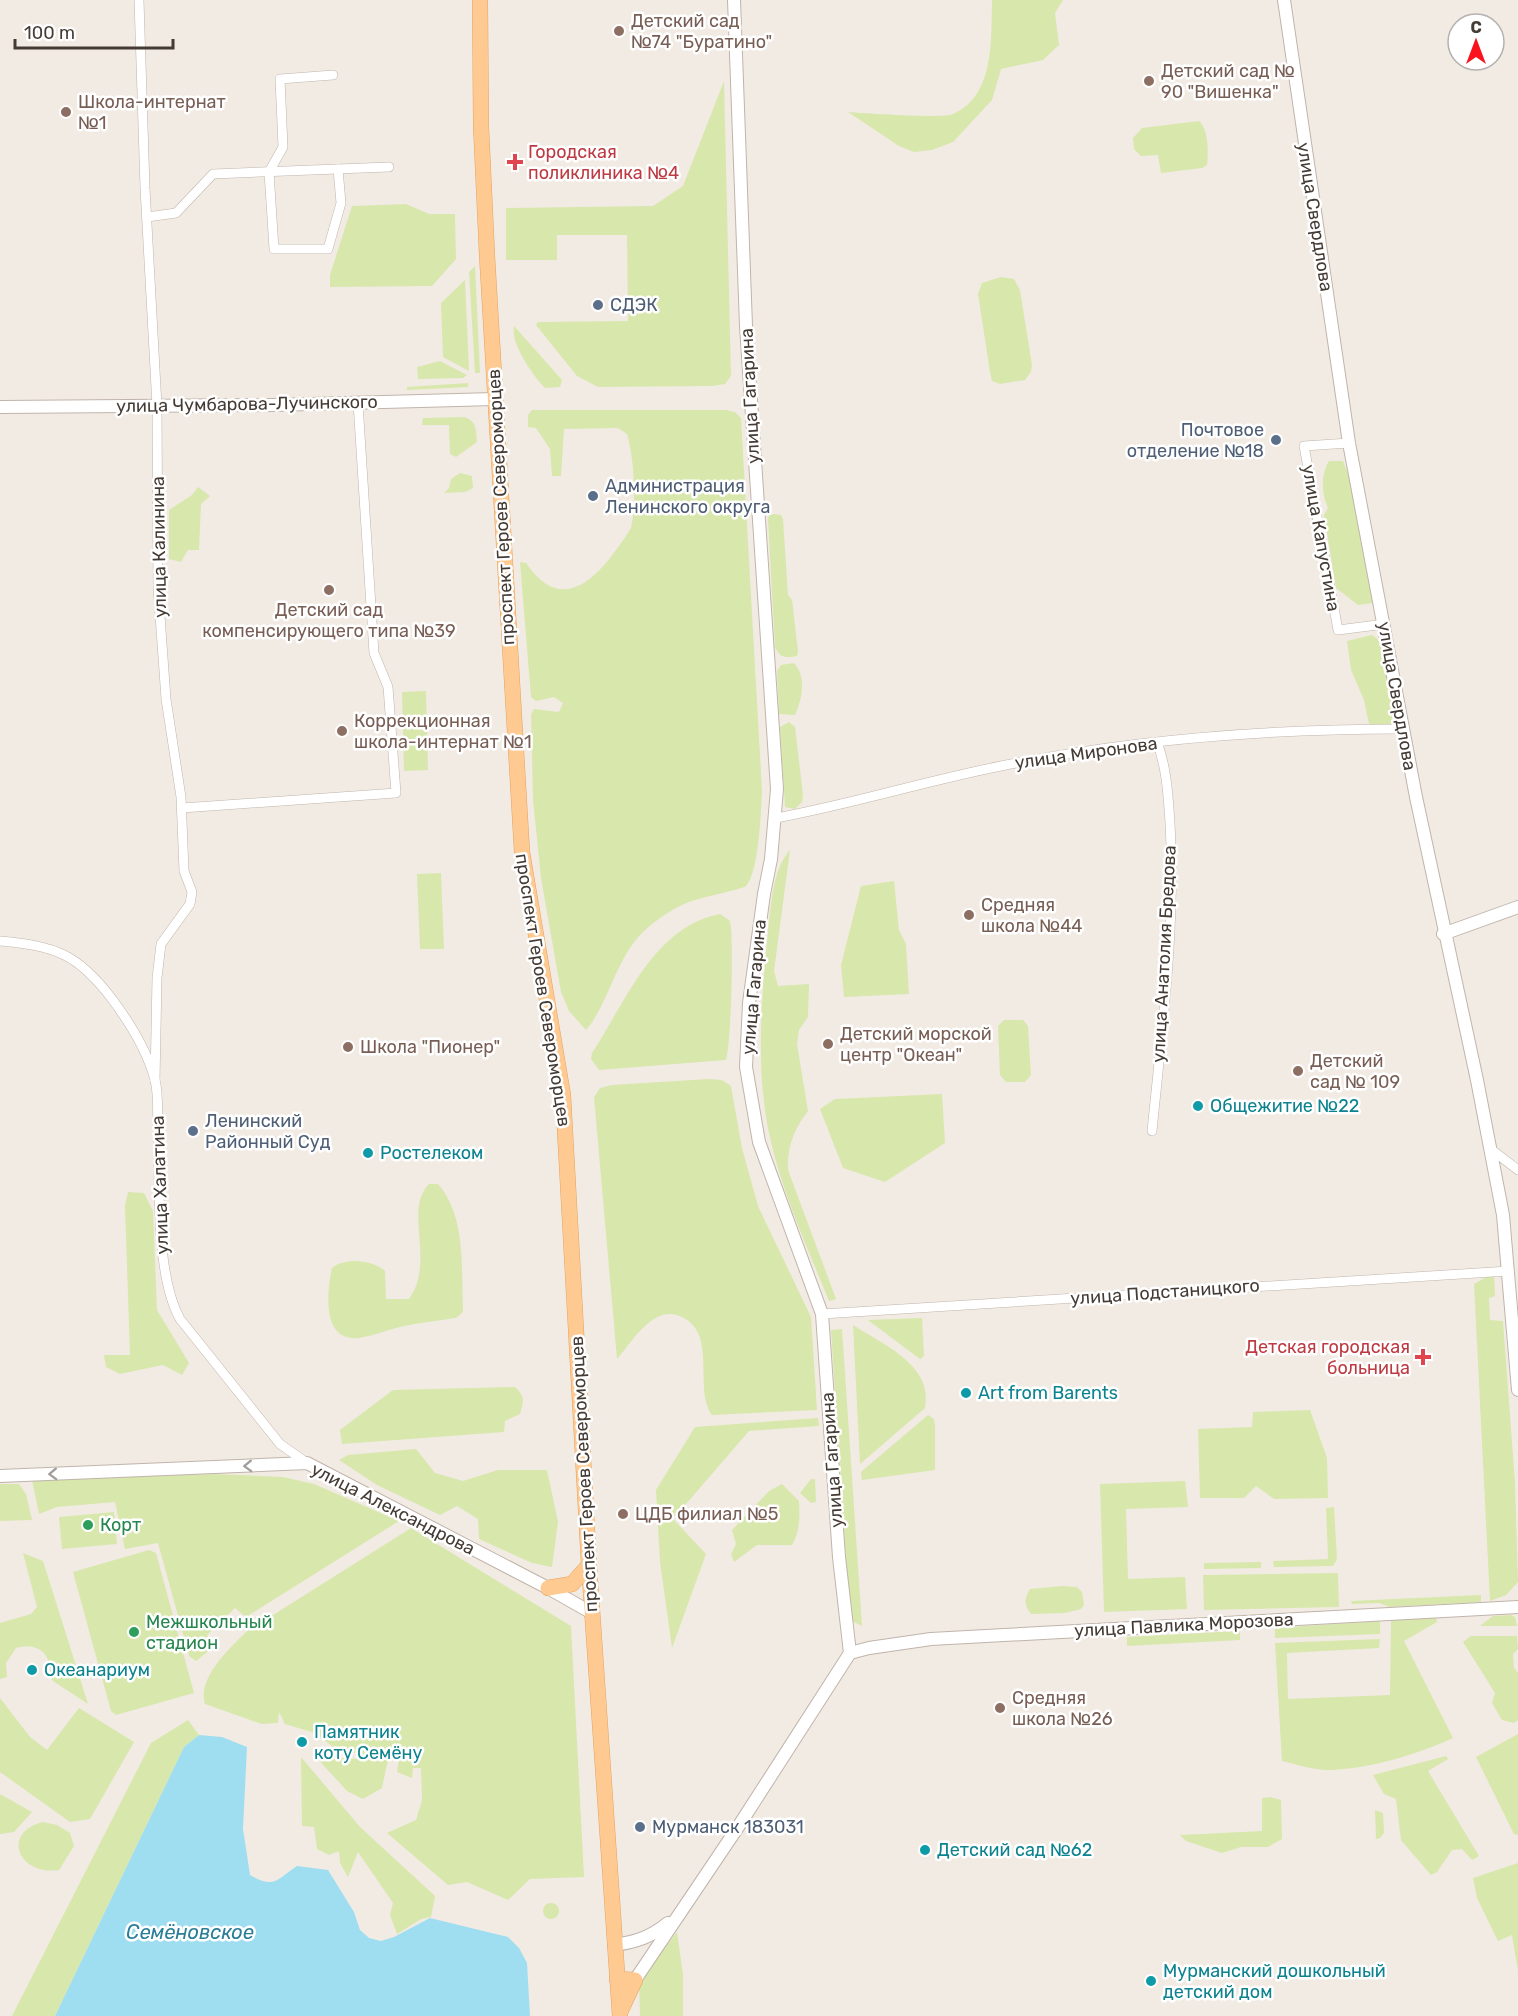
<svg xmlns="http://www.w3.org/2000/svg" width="1518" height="2016" viewBox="0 0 1518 2016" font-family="Rubik,sans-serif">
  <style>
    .green { fill: #d8e7ac }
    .water { fill: #9fdef0 }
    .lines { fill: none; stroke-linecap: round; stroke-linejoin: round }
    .minor-casing { stroke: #c0b4aa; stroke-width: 10 }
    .tertiary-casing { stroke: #c0b4aa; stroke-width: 14 }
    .primary-casing { stroke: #e3a361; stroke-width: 16 }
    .minor { stroke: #fff; stroke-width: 9 }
    .tertiary { stroke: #fff; stroke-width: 12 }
    .primary { stroke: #feca91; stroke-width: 15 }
    .oneway { stroke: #a29d9a }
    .education-dot { fill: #8d6e63; stroke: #fff; stroke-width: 2 }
    .health-dot { fill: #e0444e; stroke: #fff; stroke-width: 2 }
    .service-dot { fill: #5c6f8a; stroke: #fff; stroke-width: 2 }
    .culture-dot { fill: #0f9aa8; stroke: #fff; stroke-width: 2 }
    .leisure-dot { fill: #2e9e5b; stroke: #fff; stroke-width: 2 }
    .labels { text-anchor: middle; stroke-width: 5; stroke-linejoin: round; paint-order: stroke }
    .education-label { font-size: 18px; fill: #785e54; stroke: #fff; text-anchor: start }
    .health-label { font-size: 18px; fill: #be3a42; stroke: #fff; text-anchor: start }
    .street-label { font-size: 18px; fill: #443b34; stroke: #fff }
    .service-label { font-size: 18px; fill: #4e5e75; stroke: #fff; text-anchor: start }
    .culture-label { font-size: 18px; fill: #0d838f; stroke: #fff; text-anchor: start }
    .leisure-label { font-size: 18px; fill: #27864d; stroke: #fff; text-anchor: start }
    .water-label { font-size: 20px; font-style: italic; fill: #2a7e97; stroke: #fff }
  </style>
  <rect width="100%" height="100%" fill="#f2ebe4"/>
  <g class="green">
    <path d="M992,0H1063L1055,13L1059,45L1043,60L1001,69L992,100L953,142L932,150L914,152L899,146L848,112C864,113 944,119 953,114C995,96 991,39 992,0Z"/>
    <path d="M724,81L731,376L725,384L712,386L598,387L577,376L536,325L538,322L628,321L627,235H557V260H506V208L653,206L683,186Z"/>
    <path d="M1199,121C1208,128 1209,153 1207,165L1202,168L1161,173L1158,155L1141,156L1134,149L1133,138L1142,128Z"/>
    <path d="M406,204L429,214H455L456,259L432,286L330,287V275L352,206Z"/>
    <path d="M475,266L480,373H475L469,272Z"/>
    <path d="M1001,277L1014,279L1020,290L1032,365L1031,372L1025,380L1000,384L992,381L990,372L978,294L982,283Z"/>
    <path d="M465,280L469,371L443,357L441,303Z"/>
    <path d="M514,326L562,380L560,387L545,388C533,376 510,343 514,326Z"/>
    <path d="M440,361L467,375L463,378L418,379L417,367Z"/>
    <path d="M468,383V387L407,390V387Z"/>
    <path d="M532,410H726L735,412L741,418L762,791C761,811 759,872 746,886C743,889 699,898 689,902C673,908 656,920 643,932C616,958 608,1005 586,1030L569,1011L561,992L541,878L533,800L531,714L534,709L559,712L563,703L554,697L536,701L531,697L520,562L526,563C566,622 605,569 631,528C637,504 634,457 627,434L618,428L564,429L561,476H552L550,449L536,428L528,427V415Z"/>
    <path d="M464,417C477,421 476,430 477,442L456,457L450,454L449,425H422L423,418Z"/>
    <path d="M1329,461H1343L1351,482L1374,600L1372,603L1358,605L1336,588L1324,515L1328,508C1321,493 1321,474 1329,461Z"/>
    <path d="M460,473L472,476L473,488L465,492L444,493L449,488L451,479Z"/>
    <path d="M198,487L210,496L201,504L199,550H188L181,562L169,559V510L192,495Z"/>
    <path d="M774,514L781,515L783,519L788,595L792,600L798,651L797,656C785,658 780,658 775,647L768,519L769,515Z"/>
    <path d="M1372,635L1381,642L1395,711L1392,724L1377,726L1369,724L1364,700L1351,670L1347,641Z"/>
    <path d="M794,663C807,677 802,699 795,715L779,714L777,671L781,665Z"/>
    <path d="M426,691L428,770L404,771L402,692Z"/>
    <path d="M789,722L795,727L803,795L802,802L795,809L785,807L780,727Z"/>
    <path d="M790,850L774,971L778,986L809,984L808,1017L799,1030L797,1044L808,1111C794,1129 787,1147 788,1170L836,1299L829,1301C808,1249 784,1197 771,1142C755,1078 761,997 768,932C771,906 772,870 790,850Z"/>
    <path d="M441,873L444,949H420L417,874Z"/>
    <path d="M894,881L899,930L906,944L909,994L844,997L841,965L861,886Z"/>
    <path d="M720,914L730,921C734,935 731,1047 726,1060L599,1070L591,1059L592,1053C626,1002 653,927 720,914Z"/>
    <path d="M1004,1020H1023L1028,1026L1031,1075L1025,1082H1006L1000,1075L998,1026Z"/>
    <path d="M709,1079L722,1080L731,1086L742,1148L758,1206L811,1317L817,1410L712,1415C693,1388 718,1334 682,1317C654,1303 633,1341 617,1359L594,1097L600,1088L612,1085Z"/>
    <path d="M942,1094L945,1143L885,1182L843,1168L820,1109L835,1099Z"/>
    <path d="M429,1184H438C467,1217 461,1271 463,1312L456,1318C436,1321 415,1323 396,1328C384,1331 372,1336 359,1338C321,1342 327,1291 332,1268C346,1257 372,1260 385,1271L386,1299H409C436,1262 403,1210 429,1184Z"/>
    <path d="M128,1192L144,1193L153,1211L157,1310L189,1363L182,1375L163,1365L120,1374L106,1367L104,1355H130L125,1206Z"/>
    <path d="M1490,1275L1494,1276L1495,1296L1489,1298L1490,1320L1503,1321L1515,1483L1518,1582L1506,1595L1490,1601L1474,1284Z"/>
    <path d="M922,1318L924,1356L920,1359L868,1320Z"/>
    <path d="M853,1325C882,1344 934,1365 925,1408L860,1464Z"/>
    <path d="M842,1329L862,1626L850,1620L831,1330Z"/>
    <path d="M515,1387C525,1396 524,1401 520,1414L505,1421L504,1432L342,1444L340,1430L393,1390Z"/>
    <path d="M1310,1410L1327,1458L1328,1498L1274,1499L1256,1486L1244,1498H1200L1198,1429L1252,1427L1253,1412Z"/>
    <path d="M928,1415L934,1419L935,1426V1470L862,1480L861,1472Z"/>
    <path d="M818,1418L819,1426L749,1431L673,1519L706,1554L672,1648L660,1562L656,1490L695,1427Z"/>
    <path d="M416,1449L435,1473L463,1481L498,1470H547L558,1522L552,1567L532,1563L479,1539L478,1519L457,1506L440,1515L377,1485L339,1460L348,1455Z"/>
    <path d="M214,1474L283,1477L314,1484L399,1521L246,1617L235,1608L207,1635L216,1645L196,1661L189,1656L158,1543L125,1549L115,1502L57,1507L39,1514L32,1480Z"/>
    <path d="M811,1479H815L816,1502L811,1503L800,1493Z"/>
    <path d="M1185,1481L1188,1507L1126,1509L1128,1579L1185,1577L1187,1609L1104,1612L1100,1484Z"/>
    <path d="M0,1484H19L26,1494L32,1520L0,1521Z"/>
    <path d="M782,1484L799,1501C800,1518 800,1531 792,1545H757L734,1562L731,1554L736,1544L732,1530L769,1491Z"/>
    <path d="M1334,1507L1337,1559L1333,1566L1274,1567L1273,1561L1328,1559L1326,1508Z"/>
    <path d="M114,1512L117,1544L62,1549L59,1517Z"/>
    <path d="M411,1528L571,1626L584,1877L530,1879L508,1900L467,1882L448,1885L387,1833L416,1820L422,1800L421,1768H413L412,1778L397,1772L400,1755L394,1753L387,1764L382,1788L363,1799L347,1791L315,1756L314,1745L340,1758L362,1759L367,1755L337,1750L315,1733L285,1724L279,1712L278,1723L262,1724L205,1704C197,1678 229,1649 246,1632Z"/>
    <path d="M149,1550L156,1553L194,1693L116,1715L111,1711L73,1572Z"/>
    <path d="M23,1553L43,1561L88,1704L53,1681C49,1675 51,1673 50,1667C47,1648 32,1644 16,1648L6,1663L7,1677L0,1679V1623L31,1614L37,1607Z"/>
    <path d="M1261,1562V1568L1204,1569V1563Z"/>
    <path d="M1338,1573L1339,1607L1204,1610L1203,1575Z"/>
    <path d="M1062,1586L1077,1587L1082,1592L1084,1605L1081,1609L1065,1613L1031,1614C1024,1605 1024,1598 1030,1589Z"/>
    <path d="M1481,1595V1602L1390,1607L1379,1603L1352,1604L1351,1601Z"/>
    <path d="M1511,1615L1515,1617L1517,1626H1480L1493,1616Z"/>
    <path d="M1436,1618L1437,1622L1404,1641L1453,1738C1416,1755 1369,1769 1328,1770C1313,1770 1296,1764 1282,1761L1275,1643L1380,1639L1379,1648L1287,1653L1288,1699L1390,1695L1391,1620Z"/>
    <path d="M1380,1621V1634L1275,1638V1628Z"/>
    <path d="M1240,1631V1640L1127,1646V1637Z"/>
    <path d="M1471,1636H1517L1518,1649L1513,1654L1514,1668L1518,1673V1720L1514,1723L1502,1720L1492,1703L1495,1693L1463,1642Z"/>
    <path d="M0,1698L30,1737L47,1750L79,1708L134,1742L90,1819L70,1822L0,1772Z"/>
    <path d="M188,1720L199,1735L184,1747L55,2016H12L151,1743Z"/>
    <path d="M1518,1734V1835L1514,1834L1476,1757Z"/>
    <path d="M1446,1756L1448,1759L1428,1771L1479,1856L1472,1860L1462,1849L1452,1850L1437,1872L1431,1875L1401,1840L1396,1799L1384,1794L1373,1775Z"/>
    <path d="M301,1757L360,1827L435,1896L431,1917L421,1919L397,1934L390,1915L393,1903L358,1852L348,1877L340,1863L339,1851L329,1855L317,1849L314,1827L302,1826Z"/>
    <path d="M0,1794L32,1812L14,1832L0,1834Z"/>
    <path d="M1270,1797L1281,1800L1282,1839L1268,1847H1241L1222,1853L1186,1841L1180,1835L1262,1831V1798Z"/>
    <path d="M1375,1810L1383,1813L1384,1833L1380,1838L1376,1839Z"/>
    <path d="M43,1822L57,1825L70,1833L74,1846L59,1870C19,1876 0,1833 43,1822Z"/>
    <path d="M1518,1863V1971L1512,1935L1498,1941L1477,1898L1473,1878Z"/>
    <circle cx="551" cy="1911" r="8"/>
    <path d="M677,1932L683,1975V2016H640L639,1981Z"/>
  </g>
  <path class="water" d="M199,1735L222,1737L247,1747L243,1829L250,1875C275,1889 276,1880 297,1866L328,1870L354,1912L360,1930L369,1938L381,1941L394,1937L430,1918L508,1937L519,1948L527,1963L530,2016H55L184,1747Z"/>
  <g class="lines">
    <defs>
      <g id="minor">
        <path d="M139,0L145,188L157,406L158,588L166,699L181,797L184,871L192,892L190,904L161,944L157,978L155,1081"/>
        <path d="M333,75L280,79L283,147L269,172L274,249H328L341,203L338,169"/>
        <path d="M147,217L176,213L213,174L389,167"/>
        <path d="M1349,443L1304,446L1338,630L1385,624"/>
        <path d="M182,808L396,793L388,687L374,653L358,403"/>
        <path d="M776,818C852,804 925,781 1001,766C1133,739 1268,729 1402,729"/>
        <path d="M0,941C56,946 78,954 112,999C130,1023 147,1050 155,1080C159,1095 157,1114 158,1130C160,1183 155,1274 180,1319L280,1444L307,1463"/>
        <path d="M1152,1131C1162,1029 1176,925 1170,823C1168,795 1167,769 1157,742"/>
        <path d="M1492,1150L1518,1170"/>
        <path d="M822,1314L1509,1271"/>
      </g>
      <g id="tertiary">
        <path d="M1284,0L1349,443L1416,797L1477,1080L1503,1215L1518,1390"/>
        <path d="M0,407L273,405L494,399"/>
        <path d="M1443,934L1518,907"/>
        <path d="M0,1476L307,1463L548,1588L592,1613"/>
        <path d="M850,1653L869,1648L931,1639L1518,1607"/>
        <path d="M614,1945C636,1942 651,1937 668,1923"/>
        <path d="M635,1980L738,1827L850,1653L839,1557L822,1314L759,1142L746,1067L749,1003L764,894L771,859L777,789L746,326L734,0"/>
      </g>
      <g id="primary">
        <path d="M480,0L481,126L487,255L522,852L563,1095L589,1565L620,2016"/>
        <path d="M548,1588L572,1584L589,1565"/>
        <path d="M617,1979L635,1980L621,2010"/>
      </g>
    </defs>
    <use href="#minor" class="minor-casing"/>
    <use href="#tertiary" class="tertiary-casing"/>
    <use href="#primary" class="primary-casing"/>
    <use href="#minor" class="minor"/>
    <use href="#tertiary" class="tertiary"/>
    <use href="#primary" class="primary"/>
  </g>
  <defs><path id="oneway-chevron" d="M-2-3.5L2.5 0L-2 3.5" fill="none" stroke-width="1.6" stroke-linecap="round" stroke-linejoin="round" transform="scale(1.5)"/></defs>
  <g class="oneway">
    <use href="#oneway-chevron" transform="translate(248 1466) rotate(178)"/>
    <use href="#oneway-chevron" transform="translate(53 1474) rotate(178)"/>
  </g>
  <g class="education-dot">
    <circle cx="619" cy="31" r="6"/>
    <circle cx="1149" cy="81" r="6"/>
    <circle cx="66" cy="112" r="6"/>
    <circle cx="329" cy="590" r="6"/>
    <circle cx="342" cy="731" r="6"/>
    <circle cx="969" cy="915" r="6"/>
    <circle cx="828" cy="1044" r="6"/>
    <circle cx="348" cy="1047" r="6"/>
    <circle cx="1298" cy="1071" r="6"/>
    <circle cx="623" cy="1514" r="6"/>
    <circle cx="1000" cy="1708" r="6"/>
  </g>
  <g class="health-dot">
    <path d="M512 153h6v6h6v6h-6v6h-6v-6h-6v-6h6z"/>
    <path d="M1420 1348h6v6h6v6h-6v6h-6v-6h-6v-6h6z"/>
  </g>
  <g class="service-dot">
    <circle cx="598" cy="305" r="6"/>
    <circle cx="1276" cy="440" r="6"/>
    <circle cx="593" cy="496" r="6"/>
    <circle cx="193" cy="1131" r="6"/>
    <circle cx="640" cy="1827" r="6"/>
  </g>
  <g class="culture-dot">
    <circle cx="1198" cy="1106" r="6"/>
    <circle cx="368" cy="1153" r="6"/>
    <circle cx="966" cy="1393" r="6"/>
    <circle cx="32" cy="1670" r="6"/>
    <circle cx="302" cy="1742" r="6"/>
    <circle cx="925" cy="1850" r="6"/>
    <circle cx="1151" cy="1981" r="6"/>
  </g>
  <g class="leisure-dot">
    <circle cx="88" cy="1525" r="6"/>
    <circle cx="134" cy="1632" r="6"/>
  </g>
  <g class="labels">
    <g class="education-label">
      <text x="631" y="27">Детский сад<tspan x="631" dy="21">№74 "Буратино"</tspan></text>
      <text x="1161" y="77">Детский сад №<tspan x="1161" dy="21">90 "Вишенка"</tspan></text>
      <text x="78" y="108">Школа-интернат<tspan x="78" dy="21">№1</tspan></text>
      <text x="329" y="616" text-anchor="middle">Детский сад<tspan x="329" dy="21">компенсирующего типа №39</tspan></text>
      <text x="354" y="727">Коррекционная<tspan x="354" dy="21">школа-интернат №1</tspan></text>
      <text x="981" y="911">Средняя<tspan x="981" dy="21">школа №44</tspan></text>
      <text x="840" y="1040">Детский морской<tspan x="840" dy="21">центр "Океан"</tspan></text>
      <text x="360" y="1053">Школа "Пионер"</text>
      <text x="1310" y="1067">Детский<tspan x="1310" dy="21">сад № 109</tspan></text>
      <text x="635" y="1520">ЦДБ филиал №5</text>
      <text x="1012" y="1704">Средняя<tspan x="1012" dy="21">школа №26</tspan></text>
    </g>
    <g class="health-label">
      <text x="528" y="158">Городская<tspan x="528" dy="21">поликлиника №4</tspan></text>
      <text x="1410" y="1353" text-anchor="end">Детская городская<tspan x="1410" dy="21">больница</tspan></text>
    </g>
    <g class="street-label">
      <text transform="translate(1315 217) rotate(81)" y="6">улица Свердлова</text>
      <text transform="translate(750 396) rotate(-93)" y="6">улица Гагарина</text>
      <text transform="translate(247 404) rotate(-1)" y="6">улица Чумбарова-Лучинского</text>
      <text transform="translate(501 507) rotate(-93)" y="6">проспект Героев Североморцев</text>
      <text transform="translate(1321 538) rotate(80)" y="6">улица Капустина</text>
      <text transform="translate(159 547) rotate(-91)" y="6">улица Калинина</text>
      <text transform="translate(1397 696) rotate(80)" y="6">улица Свердлова</text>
      <text transform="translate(1086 753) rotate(-8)" y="6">улица Миронова</text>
      <text transform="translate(1164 954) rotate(-87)" y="6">улица Анатолия Бредова</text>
      <text transform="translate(754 987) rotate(-85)" y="6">улица Гагарина</text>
      <text transform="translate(543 990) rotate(81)" y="6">проспект Героев Североморцев</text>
      <text transform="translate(160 1185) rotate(-92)" y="6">улица Халатина</text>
      <text transform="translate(1165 1292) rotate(-4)" y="6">улица Подстаницкого</text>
      <text transform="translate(832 1460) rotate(-94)" y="6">улица Гагарина</text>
      <text transform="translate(584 1474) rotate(-93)" y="6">проспект Героев Североморцев</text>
      <text transform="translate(393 1509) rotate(27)" y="6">улица Александрова</text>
      <text transform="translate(1184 1625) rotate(-3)" y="6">улица Павлика Морозова</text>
    </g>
    <g class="service-label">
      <text x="610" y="311">СДЭК</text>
      <text x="1264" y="436" text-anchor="end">Почтовое<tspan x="1264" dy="21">отделение №18</tspan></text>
      <text x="605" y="492">Администрация<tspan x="605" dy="21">Ленинского округа</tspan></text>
      <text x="205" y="1127">Ленинский<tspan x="205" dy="21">Районный Суд</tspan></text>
      <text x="652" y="1833">Мурманск 183031</text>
    </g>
    <g class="culture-label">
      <text x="1210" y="1112">Общежитие №22</text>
      <text x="380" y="1159">Ростелеком</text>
      <text x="978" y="1399">Art from Barents</text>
      <text x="44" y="1676">Океанариум</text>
      <text x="314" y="1738">Памятник<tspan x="314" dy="21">коту Семёну</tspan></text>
      <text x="937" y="1856">Детский сад №62</text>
      <text x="1163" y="1977">Мурманский дошкольный<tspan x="1163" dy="21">детский дом</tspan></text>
    </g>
    <g class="leisure-label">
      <text x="100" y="1531">Корт</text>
      <text x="146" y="1628">Межшкольный<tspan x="146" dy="21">стадион</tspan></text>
    </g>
    <g class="water-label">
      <text x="190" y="1939">Семёновское</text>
    </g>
  </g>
  <g transform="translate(1476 42)"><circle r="28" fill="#ffffff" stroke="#b4b1ae" stroke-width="1.5"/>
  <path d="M0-4.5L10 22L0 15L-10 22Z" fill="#fa131c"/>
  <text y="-9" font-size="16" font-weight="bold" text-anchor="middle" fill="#443b34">С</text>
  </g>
  <path d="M15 39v9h158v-9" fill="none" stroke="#443b34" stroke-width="3"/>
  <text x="24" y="39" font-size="18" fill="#443b34" stroke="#ffffff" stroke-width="4.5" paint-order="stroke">100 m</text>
</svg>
